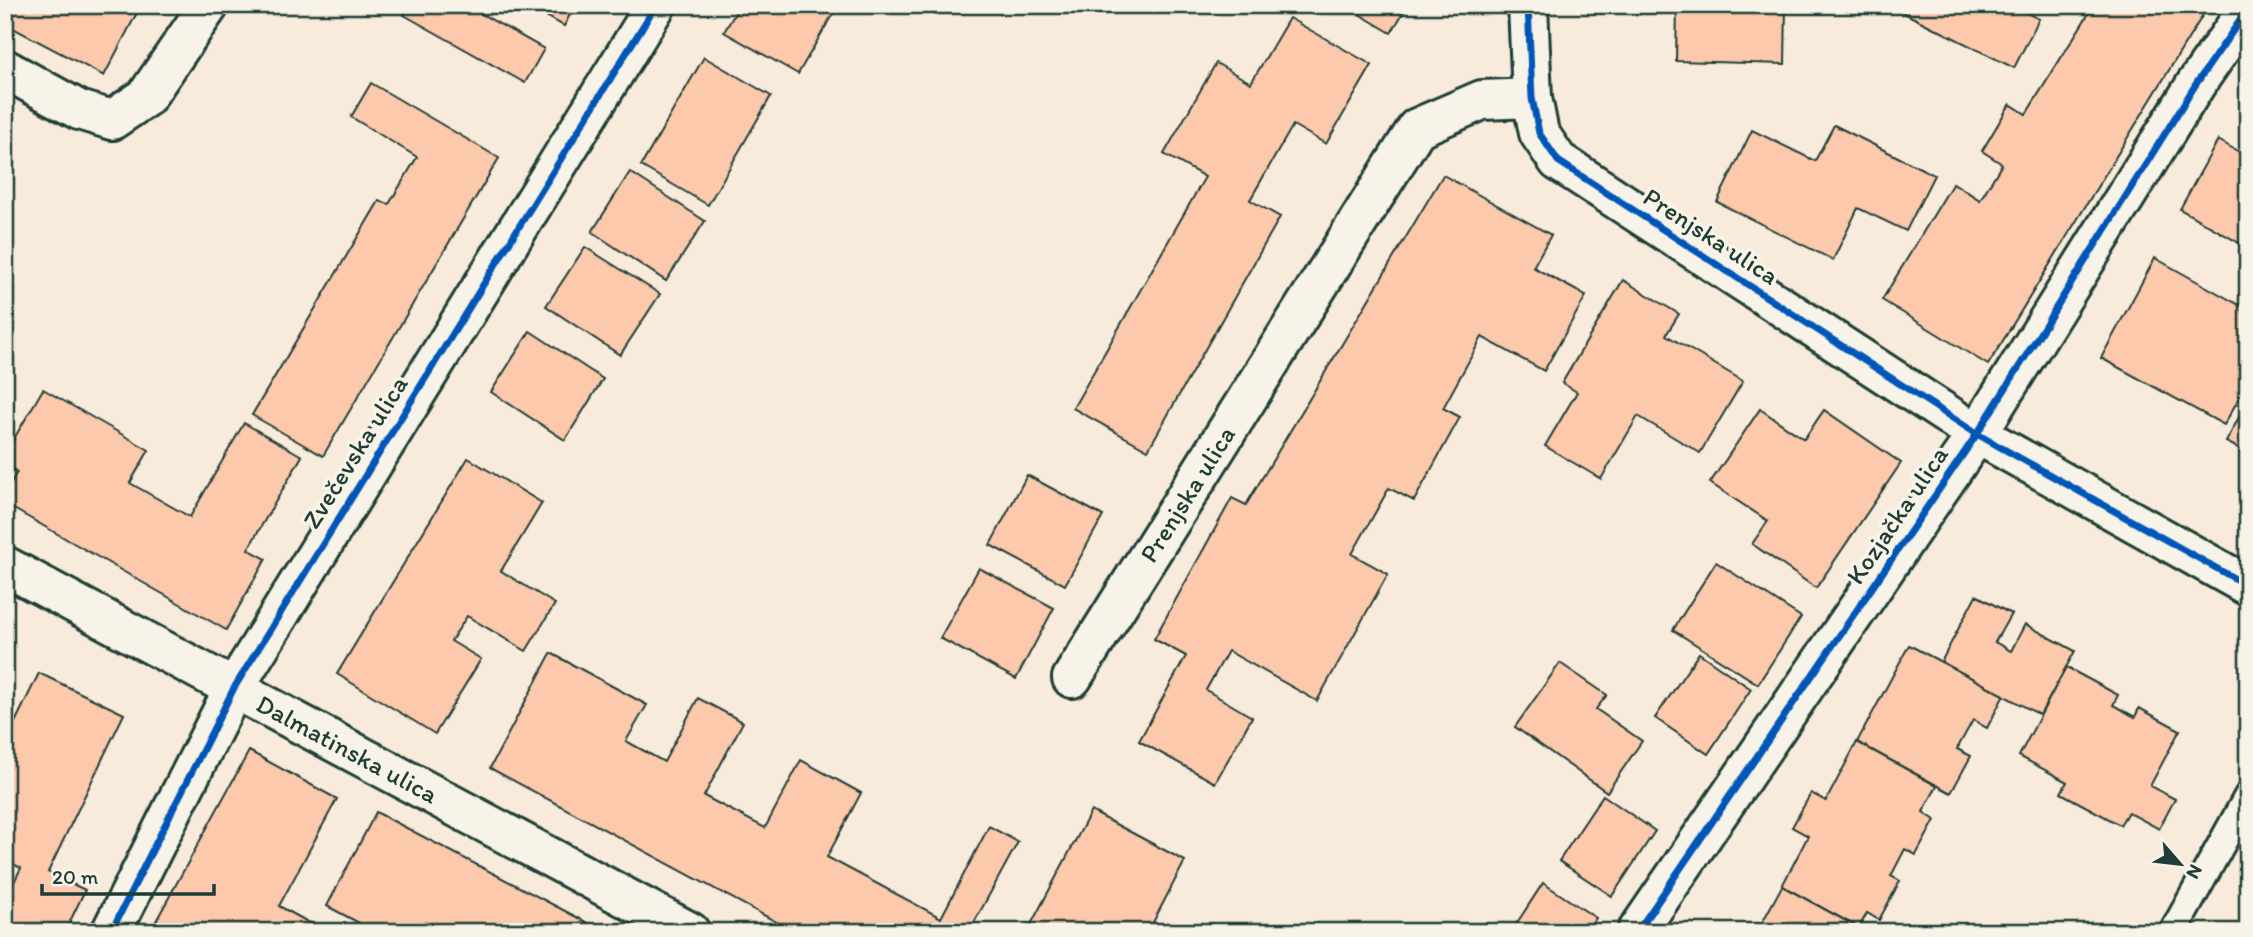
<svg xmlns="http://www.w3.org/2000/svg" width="2253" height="937" viewBox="0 0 2253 937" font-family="Itim,sans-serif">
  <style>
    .building { fill: #fcc9ac; stroke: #1f3d34; stroke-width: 2 }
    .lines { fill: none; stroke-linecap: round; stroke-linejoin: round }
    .lane-casing { stroke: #1f3d34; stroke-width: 32 }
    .street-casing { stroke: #1f3d34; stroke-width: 44 }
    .lane { stroke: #f7f3e8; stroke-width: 26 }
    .street { stroke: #f7f3e8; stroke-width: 38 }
    .cycleway-casing { stroke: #f7f3e8; stroke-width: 11 }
    .cycleway { stroke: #0057b8; stroke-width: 7 }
    .labels { text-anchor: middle; stroke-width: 7; stroke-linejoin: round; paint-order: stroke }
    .street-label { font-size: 26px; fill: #1f3d34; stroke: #f7f3e8 }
  </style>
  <rect width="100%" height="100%" fill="#f8ebdc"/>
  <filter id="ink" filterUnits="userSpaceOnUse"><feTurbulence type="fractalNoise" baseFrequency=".0143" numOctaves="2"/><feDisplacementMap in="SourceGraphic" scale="14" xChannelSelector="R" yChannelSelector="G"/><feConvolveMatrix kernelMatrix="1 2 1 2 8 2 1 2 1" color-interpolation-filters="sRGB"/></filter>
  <g filter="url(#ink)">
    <g class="building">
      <path d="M5,5H141L104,76L5,24Z"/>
      <path d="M410,5H484L480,13L544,49L525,83L404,15Z"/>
      <path d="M527,5H575L564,26Z"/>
      <path d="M740,5H838L798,74L724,32Z"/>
      <path d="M1344,5H1408L1391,33Z"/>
      <path d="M1677,5H1786L1785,64L1676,61Z"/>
      <path d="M1888,5H2011L2039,19L2014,68Z"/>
      <path d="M2094,5H2209L1988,365L1882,300L1953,183L1980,200L2002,164L1982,151L2010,104L2026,114Z"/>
      <path d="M1289,18L1372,65L1326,144L1293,125L1250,200L1280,217L1148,450L1073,408L1205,177L1164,154L1216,63L1251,83Z"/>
      <path d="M704,57L771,96L708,205L641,166Z"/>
      <path d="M371,83L499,158L323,456L252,415L379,201L389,204L417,157L351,117Z"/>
      <path d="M1834,125L1934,175L1906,231L1858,208L1833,260L1717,202L1752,130L1815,161Z"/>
      <path d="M2218,140L2248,157V248L2180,209Z"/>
      <path d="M630,172L705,221L666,281L592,232Z"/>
      <path d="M1443,175L1551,235L1533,267L1586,296L1544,371L1482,337L1443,408L1460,417L1414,501L1389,488L1352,554L1388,574L1317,701L1228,651L1206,690L1252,717L1215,783L1139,741L1186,656L1154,639L1232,498L1246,505Z"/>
      <path d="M585,247L660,294L620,355L546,306Z"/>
      <path d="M2155,258L2248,310V382L2224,425L2101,358Z"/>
      <path d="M1623,280L1679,314L1666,335L1743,381L1700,453L1638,416L1601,479L1545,446L1577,392L1562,383Z"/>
      <path d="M530,331L603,379L565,440L491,392Z"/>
      <path d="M43,389L149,450L130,483L190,517L244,423L302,456L248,549L266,559L226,630L5,504V493L17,472L5,465V454Z"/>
      <path d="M2248,400V453L2226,442Z"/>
      <path d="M1760,409L1804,439L1824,410L1901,463L1816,588L1752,544L1768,521L1710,483Z"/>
      <path d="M468,458L542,503L501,571L555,604L526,651L467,616L451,641L481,659L435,734L337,674Z"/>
      <path d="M1027,475L1103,516L1065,585L990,545Z"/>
      <path d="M1716,562L1801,617L1758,684L1673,630Z"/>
      <path d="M979,568L1054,608L1016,679L940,638Z"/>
      <path d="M1976,595L2011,614L1995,642L2011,651L2025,624L2075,651L2040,715L1941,662Z"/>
      <path d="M1909,645L2004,695L1987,728L1973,720L1957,749L1971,756L1951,793L1857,742Z"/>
      <path d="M551,653L647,705L626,741L664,762L698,698L743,722L704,796L765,828L801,760L861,793L827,857L941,918L989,826L1018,842L969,932H795L490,768Z"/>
      <path d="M1699,653L1751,689L1708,754L1655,718Z"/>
      <path d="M1560,663L1607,695L1596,709L1642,741L1607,792L1515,727Z"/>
      <path d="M2066,667L2118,695L2113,705L2135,717L2139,708L2180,730L2150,786L2175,799L2159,829L2128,812L2120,825L2061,793L2067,782L2019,756Z"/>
      <path d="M39,673L124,714L48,872L85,890L65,932H5V900L21,868L5,860V743Z"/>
      <path d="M1857,742L1937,786L1923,812L1935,820L1916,855L1905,849L1891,876L1900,881L1879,920L1867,913L1859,928L1782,886L1808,836L1792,827L1811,793L1826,801Z"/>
      <path d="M249,751L337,799L279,906L326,932H150Z"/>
      <path d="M1603,795L1655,831L1612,896L1559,861Z"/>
      <path d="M1091,811L1185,861L1148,932H1027Z"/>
      <path d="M376,812L605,932H376L327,906Z"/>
      <path d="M1543,883L1596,918L1587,932H1511Z"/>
      <path d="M1782,886L1859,928L1857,932H1757Z"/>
    </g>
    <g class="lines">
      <defs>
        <path id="lane" d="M2173,932L2248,796"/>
        <g id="street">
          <path d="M1528,5L1532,98L1539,133L1558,161L1977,434L2248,586"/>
          <path d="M5,69L79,110L112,120L146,97L209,5"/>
          <path id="s1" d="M5,566L690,932"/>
          <path id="s2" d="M1072,678L1417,128L1482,100L1532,98"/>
          <path d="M111,932L234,688L656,5"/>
          <path d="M1637,932L1977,434L2196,84L2248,9"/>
        </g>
      </defs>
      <use href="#lane" class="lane-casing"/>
      <use href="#street" class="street-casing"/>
      <use href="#lane" class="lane"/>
      <use href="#street" class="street"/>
      <defs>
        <g id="cycleway">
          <path d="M1528,5L1532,98L1539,133L1558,161L1977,434L2248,586"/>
          <path d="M111,932L234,688L656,5"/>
          <path d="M1637,932L1977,434L2196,84L2248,9"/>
        </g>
      </defs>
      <use href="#cycleway" class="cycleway-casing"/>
      <use href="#cycleway" class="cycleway"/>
    </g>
  </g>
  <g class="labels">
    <g class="street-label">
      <text transform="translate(1711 236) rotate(33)" y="9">Prenjska ulica</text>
      <text transform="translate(355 452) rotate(-58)" y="9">Zvečevska ulica</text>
      <text dy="9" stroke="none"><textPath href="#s2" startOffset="217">Prenjska ulica</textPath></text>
      <text transform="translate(1897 515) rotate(-56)" y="9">Kozjačka ulica</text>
      <text dy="9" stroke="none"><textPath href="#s1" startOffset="388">Dalmatinska ulica</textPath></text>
    </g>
  </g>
  <rect width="2253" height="937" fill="none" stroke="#f7f3e8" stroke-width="28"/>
  <rect x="14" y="14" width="2225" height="909" fill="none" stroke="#1f3d34" stroke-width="2.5" filter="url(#ink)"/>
  <g transform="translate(2180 864) rotate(118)" stroke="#f7f3e8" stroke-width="5" paint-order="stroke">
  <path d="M0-5L12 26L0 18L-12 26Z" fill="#1f3d34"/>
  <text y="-10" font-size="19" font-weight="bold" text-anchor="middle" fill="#1f3d34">N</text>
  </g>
  <path d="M42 884v10h172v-10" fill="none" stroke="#1f3d34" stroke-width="3.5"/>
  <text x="52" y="884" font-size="21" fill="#1f3d34" stroke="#f7f3e8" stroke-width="5" paint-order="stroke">20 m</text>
</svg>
